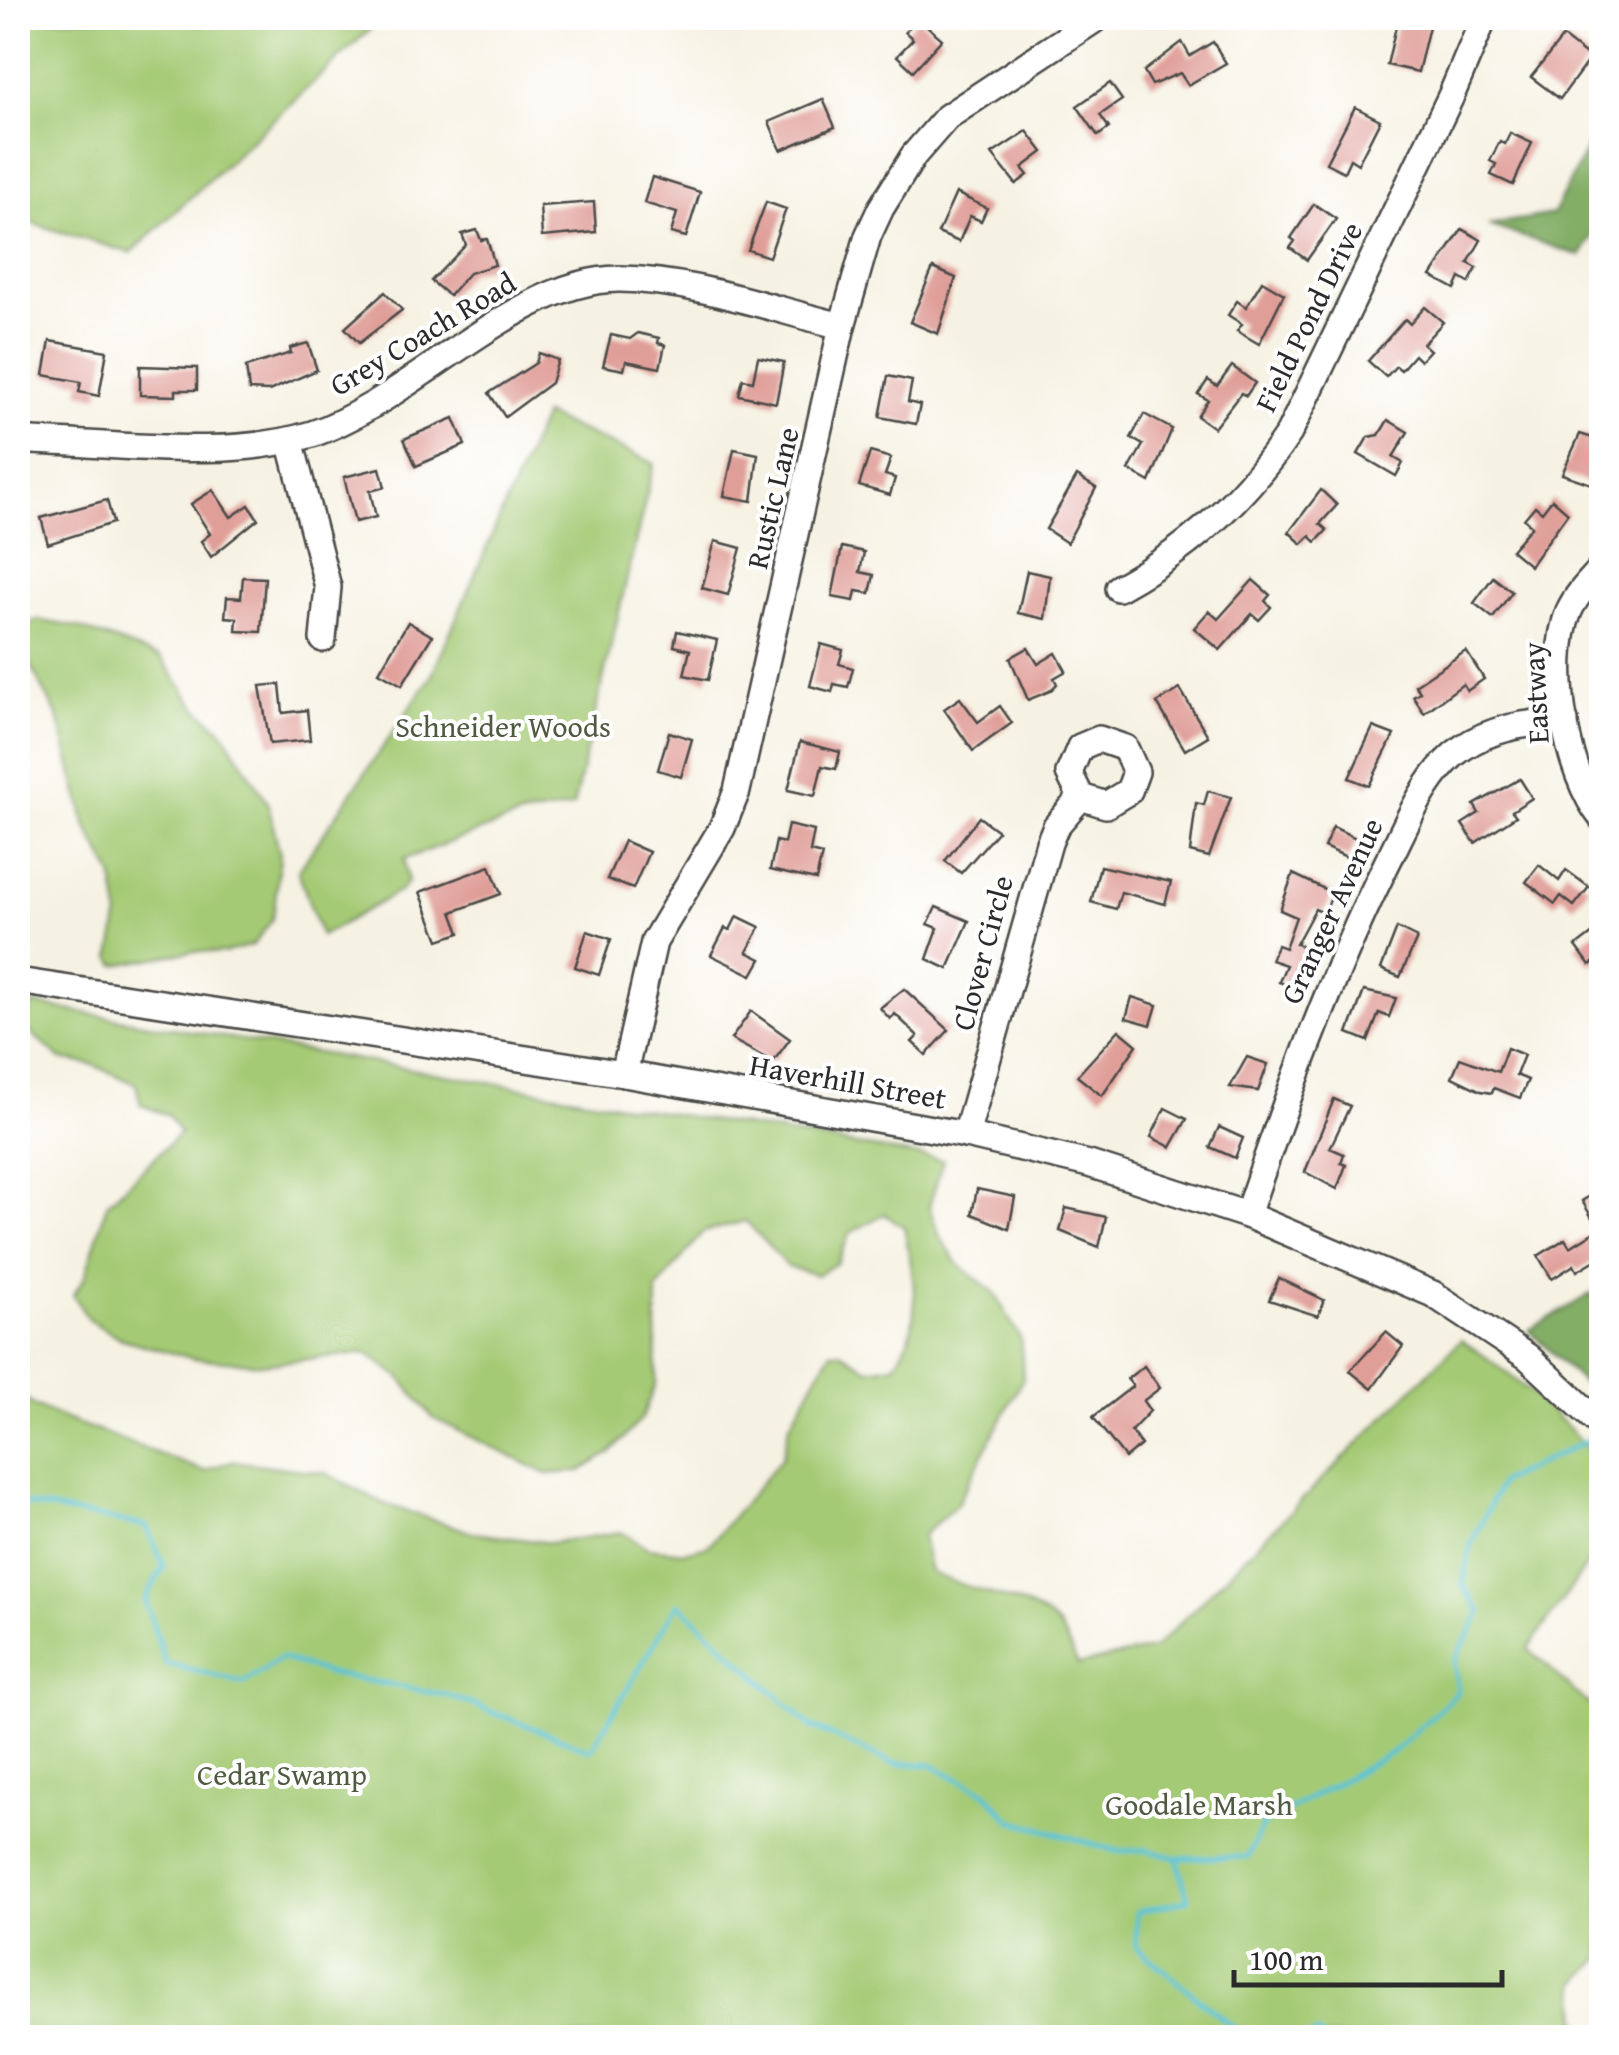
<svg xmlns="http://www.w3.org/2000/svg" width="1619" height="2055" viewBox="0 0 1619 2055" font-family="'Gentium Book Plus',serif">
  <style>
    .green { fill: #a4ca75; stroke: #687a50; stroke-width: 2.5 }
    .forest { fill: #83ae66; stroke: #576c48; stroke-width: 2.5 }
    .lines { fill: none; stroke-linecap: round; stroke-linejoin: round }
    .stream { stroke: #5bc4d7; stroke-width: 5 }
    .building { fill: #e09e98 }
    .minor-casing { stroke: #494947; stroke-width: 30 }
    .minor { stroke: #fff; stroke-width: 25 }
    .labels { text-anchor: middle; stroke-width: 8; stroke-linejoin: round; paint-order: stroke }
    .street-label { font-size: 30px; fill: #2b2b2b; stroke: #fff }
    .park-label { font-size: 30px; fill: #4f5b41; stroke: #fff }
  </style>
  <rect width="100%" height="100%" fill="#fff"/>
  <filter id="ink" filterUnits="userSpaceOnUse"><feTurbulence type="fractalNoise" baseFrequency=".01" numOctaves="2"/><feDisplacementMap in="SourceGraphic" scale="20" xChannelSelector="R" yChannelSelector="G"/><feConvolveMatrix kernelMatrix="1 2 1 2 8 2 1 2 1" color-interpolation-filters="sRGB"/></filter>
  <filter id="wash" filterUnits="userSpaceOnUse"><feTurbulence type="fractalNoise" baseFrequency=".0048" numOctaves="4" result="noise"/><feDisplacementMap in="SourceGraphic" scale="40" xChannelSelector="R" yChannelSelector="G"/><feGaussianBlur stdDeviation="2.25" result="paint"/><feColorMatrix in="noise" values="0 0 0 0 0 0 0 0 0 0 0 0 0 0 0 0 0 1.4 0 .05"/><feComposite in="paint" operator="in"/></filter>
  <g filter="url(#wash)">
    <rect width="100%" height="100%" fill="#f6f2e3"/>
    <g class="green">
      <path d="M18,18H382L131,253L18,219Z"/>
      <path d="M544,415L654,463L573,807L521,816L404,859L408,881L400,891L321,936L298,871L431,677Z"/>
      <path d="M36,620L77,627L161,658L197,708L223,731L268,803L280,855L274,910L272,920L253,945L224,953L194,951L116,965L111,957L119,914L113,875L87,828L58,717L23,651L18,630Z"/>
      <path d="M32,1004L943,1160L929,1207L940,1237L959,1265L995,1293L1021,1340L1023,1378L957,1504L922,1536L930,1572C964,1590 1030,1599 1055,1623C1065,1632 1071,1653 1078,1665L1155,1648L1461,1340C1514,1374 1559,1416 1601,1463V1545L1528,1649C1554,1669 1574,1696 1601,1713V1958L1576,1983L1579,2021L1601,2037H18V1391L34,1406L63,1418L204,1471L232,1461L325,1473L387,1505L474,1533L551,1543L621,1532L648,1548L684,1552L708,1546L782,1458L790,1424L831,1352H841L868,1369L894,1365C926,1326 913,1273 904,1227L884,1214L850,1233L837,1263L817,1275L788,1267L746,1221L703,1232L657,1289L656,1382L642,1418L610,1453L580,1471L547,1474L433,1418L400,1377L366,1353L262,1364L191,1358L122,1339L89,1320L73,1295L85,1277L107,1204L180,1133L168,1115L141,1105L136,1084L94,1065L61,1059L23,1026Z"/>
    </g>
    <g class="forest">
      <path d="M1601,120V219L1581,256L1488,225L1553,214Z"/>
      <path d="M1601,1288V1401L1529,1330Z"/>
    </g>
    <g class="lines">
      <g class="stream">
        <path d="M18,1503L146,1526L164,1566L145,1600L165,1663L244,1683L281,1658L326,1673L450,1696L591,1750L678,1603L810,1726L892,1763L931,1765L985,1792L1011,1820L1117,1851L1146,1850L1177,1858L1188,1900L1137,1912L1136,1947L1246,2038"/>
        <path d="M1177,1858L1248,1857L1263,1824L1393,1752L1458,1692L1454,1661L1481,1613L1463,1586L1471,1544L1501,1482L1591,1439"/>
        <path d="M1306,2038L1318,2034L1321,2038"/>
      </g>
    </g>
    <g id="blocks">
      <g class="building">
        <path d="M918,18L942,39L913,71L897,56L913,39L905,32Z"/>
        <path d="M1398,18H1431L1418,72L1387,65Z"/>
        <path d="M1563,37L1590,58L1560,99L1531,77Z"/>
        <path d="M1182,42L1190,56L1213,42L1226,63L1188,85L1180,73L1152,85L1144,71Z"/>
        <path d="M1110,83L1122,100L1100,115L1109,128L1098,136L1077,106Z"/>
        <path d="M823,99L835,127L781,150L769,122Z"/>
        <path d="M1355,107L1380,120L1358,164L1350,159L1344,172L1326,163Z"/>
        <path d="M1027,131L1043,152L1022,168L1028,175L1016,184L992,154Z"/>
        <path d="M1510,133L1532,143L1513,185L1491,175L1496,164L1490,161L1500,141L1505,144Z"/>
        <path d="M652,177L700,192L686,237L671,233L677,213L644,203Z"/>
        <path d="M956,193L987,208L981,221L970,216L959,242L938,233Z"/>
        <path d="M594,202L596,232L542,237L540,206Z"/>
        <path d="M766,202L786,209L769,257L748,250Z"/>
        <path d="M1314,204L1336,219L1307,260L1290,248L1295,241L1291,238Z"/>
        <path d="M1462,229L1481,240L1468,263L1477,268L1469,283L1460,278L1455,289L1431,276Z"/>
        <path d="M477,230L481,240L487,239L495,265L469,273L449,296L431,281L466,245L462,234Z"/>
        <path d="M933,268L956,278L938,334L910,322Z"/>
        <path d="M1262,281L1284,294L1259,344L1237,331L1242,324L1228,315L1237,301L1246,307Z"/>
        <path d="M385,292L402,310L359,343L345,328Z"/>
        <path d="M1425,307L1443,322L1423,344L1430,350L1420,361L1414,355L1401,370L1396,366L1386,377L1368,361L1405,319L1410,324Z"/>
        <path d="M638,333L659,338L658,343L665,345L660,368L626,361L624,370L603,366L611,335L630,339Z"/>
        <path d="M50,341L107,351L99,396L79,392L81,382L44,375Z"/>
        <path d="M308,343L317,370L269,391L249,390L246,367L291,353L290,348Z"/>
        <path d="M539,353L558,360L551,383L505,417L489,393L536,363Z"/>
        <path d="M758,357L784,362L776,403L739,395L743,379L753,381Z"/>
        <path d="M140,366L197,368V390H176V396L140,395Z"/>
        <path d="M1232,366L1255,383L1246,396L1241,393L1214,428L1197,416L1208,400L1198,394L1208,380L1217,386Z"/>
        <path d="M888,376L912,381L908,402L920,405L916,424L880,417Z"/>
        <path d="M1144,414L1172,429L1150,482L1129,470L1143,445L1131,438Z"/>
        <path d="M454,418L465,445L416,466L404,439Z"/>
        <path d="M1388,420L1408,432L1393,457L1403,463L1396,476L1358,454L1368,437L1379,435Z"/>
        <path d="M1580,434L1602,441V462L1594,485L1562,474Z"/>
        <path d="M734,449L758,454L752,501L724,496Z"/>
        <path d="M870,452L891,458L885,475L895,478L890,495L859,486Z"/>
        <path d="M380,468L385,487L370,491L376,517L355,522L344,477Z"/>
        <path d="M1077,476L1096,488L1067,543L1046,529Z"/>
        <path d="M213,490L231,517L249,505L258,519L211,557L201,541L210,534L191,504Z"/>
        <path d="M1321,490L1337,505L1320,524L1327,530L1316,542L1310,536L1302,544L1289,532Z"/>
        <path d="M1552,499L1568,513L1530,566L1511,550L1532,526L1524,519L1535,506L1542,512Z"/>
        <path d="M107,500L113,523L48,544L41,518Z"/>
        <path d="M715,541L741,548L728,595L702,588Z"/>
        <path d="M842,547L864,552L860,572L874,575L870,593L856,591L854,601L832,597Z"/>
        <path d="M1027,571L1050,576L1045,619L1018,613Z"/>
        <path d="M243,577L265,578L261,632L236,631L237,618L225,617L227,597L241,598Z"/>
        <path d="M1493,577L1512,592L1493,618L1474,603Z"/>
        <path d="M1253,580L1270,595L1265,601L1271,607L1259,620L1252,614L1220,650L1194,628L1209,611L1218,619Z"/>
        <path d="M408,622L432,636L402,685L379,672Z"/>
        <path d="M677,631L717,640L708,680L684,675L690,650L674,646Z"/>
        <path d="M821,644L843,650L839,664L853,668L848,687L834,684L832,692L810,686Z"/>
        <path d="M1028,648L1038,664L1056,653L1066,671L1054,678L1057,684L1050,691L1028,700L1010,658Z"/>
        <path d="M1466,651L1484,679L1467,691L1463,684L1424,713L1413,696L1420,692L1415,685Z"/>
        <path d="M280,684L283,713L307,710L310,740L270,744L260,686Z"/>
        <path d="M1180,689L1208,736L1185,750L1157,703Z"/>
        <path d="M960,698L978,722L1000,706L1012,723L973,751L944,709Z"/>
        <path d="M1373,727L1394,735L1369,786L1349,778Z"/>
        <path d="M669,732L692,739L681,777L658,770Z"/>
        <path d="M800,742L840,752L836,769L822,766L815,796L788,790Z"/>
        <path d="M1520,779L1532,798L1512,811L1516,816L1475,843L1462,824L1479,813L1474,805Z"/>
        <path d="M1208,791L1231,797L1209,857L1190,852L1196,803L1204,805Z"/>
        <path d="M979,817L998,831L961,873L945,861Z"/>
        <path d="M788,825L814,831L810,852L822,855L816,880L770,870L776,841L784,843Z"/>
        <path d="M1333,827L1358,839L1349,858L1324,847Z"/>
        <path d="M624,841L649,852L633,889L607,879Z"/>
        <path d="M1539,865L1559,881L1566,870L1589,887L1574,906L1561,896L1555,904L1526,882Z"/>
        <path d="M490,866L501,894L452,912L460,933L439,940L420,892Z"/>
        <path d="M1100,866L1171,882L1165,904L1121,892L1116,909L1091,902Z"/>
        <path d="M1293,874L1333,893L1324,913L1315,909L1296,944L1304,947L1300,958L1308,961L1298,989L1279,982L1286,965L1271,960L1277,945L1285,948L1296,917L1280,910Z"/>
        <path d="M936,907L969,921L948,969L927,959L938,928L928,924Z"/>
        <path d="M737,916L760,927L747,952L761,959L752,975L711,955L725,928L730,930Z"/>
        <path d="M1602,926V957L1590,965L1576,946Z"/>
        <path d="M1397,928L1417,938L1400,977L1381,969Z"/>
        <path d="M587,931L611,939L599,975L575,967Z"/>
        <path d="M904,989L949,1030L926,1055L912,1042L918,1036L895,1014L890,1019L880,1008Z"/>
        <path d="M1364,991L1396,998L1389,1017L1379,1013L1368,1041L1348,1033Z"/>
        <path d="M1132,997L1157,1005L1151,1025L1126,1018Z"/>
        <path d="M751,1011L790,1039L773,1062L731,1039Z"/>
        <path d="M1119,1030L1137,1045L1102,1096L1077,1076Z"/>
        <path d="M1507,1048L1524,1055L1516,1075L1528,1080L1520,1098L1494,1088L1492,1093L1481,1091L1452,1077L1460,1058L1498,1072Z"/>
        <path d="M1247,1057L1268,1064L1258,1091L1230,1087Z"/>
        <path d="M1334,1099L1350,1106L1330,1148L1344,1154L1341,1163L1346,1165L1337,1189L1305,1172Z"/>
        <path d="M1165,1108L1187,1119L1171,1147L1151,1137Z"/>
        <path d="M1219,1127L1243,1138L1235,1158L1210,1147Z"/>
        <path d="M1602,1188V1256L1577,1271L1574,1265L1552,1279L1538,1256L1565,1239L1570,1247L1599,1229L1582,1201Z"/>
        <path d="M977,1189L1015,1197L1009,1229L972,1214Z"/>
        <path d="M1066,1208L1106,1217L1099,1247L1060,1231Z"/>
        <path d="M1279,1278L1324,1300L1318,1316L1269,1300Z"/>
        <path d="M1386,1332L1403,1346L1372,1389L1350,1371Z"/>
        <path d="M1144,1366L1160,1388L1143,1401L1150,1411L1131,1431L1141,1445L1125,1458L1093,1417L1133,1386L1127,1379Z"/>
      </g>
    </g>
  </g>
  <g filter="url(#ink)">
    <use href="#blocks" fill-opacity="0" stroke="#494947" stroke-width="2.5"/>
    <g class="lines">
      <defs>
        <g id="minor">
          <path d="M290,440L328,587L323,639"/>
          <path d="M32,441C117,444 231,460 312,434C411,401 518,278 620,279C693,280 771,309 842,326"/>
          <path d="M1602,568C1590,581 1576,595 1569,611C1547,664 1566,775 1602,818"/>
          <path d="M1118,588C1188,550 1244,500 1289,433L1451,96L1484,18"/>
          <path d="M18,981L624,1074L966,1135L1089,1164L1247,1215L1433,1294L1528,1357L1602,1426"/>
          <path d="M624,1074L654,942L722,828L737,791L842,326L868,236L881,208L914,155L947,117L1097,18"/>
          <path d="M966,1135L1049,843L1056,826L1081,797L1106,805L1129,791L1136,772L1125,748L1099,739L1080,747L1069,773L1081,797"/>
          <path d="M1247,1215C1288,1095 1331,975 1388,861C1405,828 1420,789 1446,762C1476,730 1523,722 1565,721"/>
        </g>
      </defs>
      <use href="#minor" class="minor-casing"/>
      <use href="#minor" class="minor"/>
    </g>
  </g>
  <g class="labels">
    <g class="street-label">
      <text transform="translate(1309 317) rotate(-64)" y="10">Field Pond Drive</text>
      <text transform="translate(423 334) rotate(-31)" y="10">Grey Coach Road</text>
      <text transform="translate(773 498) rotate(-77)" y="10">Rustic Lane</text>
      <text transform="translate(1536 693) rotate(-93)" y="10">Eastway</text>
      <text transform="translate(1332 911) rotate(-65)" y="10">Granger Avenue</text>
      <text transform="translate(983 953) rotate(-75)" y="10">Clover Circle</text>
      <text transform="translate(848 1082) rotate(10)" y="10">Haverhill Street</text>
    </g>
    <g class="park-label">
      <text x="503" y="737">Schneider Woods</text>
      <text x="282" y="1785">Cedar Swamp</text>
      <text x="1199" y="1815">Goodale Marsh</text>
    </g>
  </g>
  <rect width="1619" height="2055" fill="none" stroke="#fff" stroke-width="60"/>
  <path d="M1234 1970v15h268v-15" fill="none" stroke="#2b2b2b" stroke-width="5"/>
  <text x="1249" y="1970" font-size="30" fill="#2b2b2b" stroke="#ffffff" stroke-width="8" paint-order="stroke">100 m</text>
</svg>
